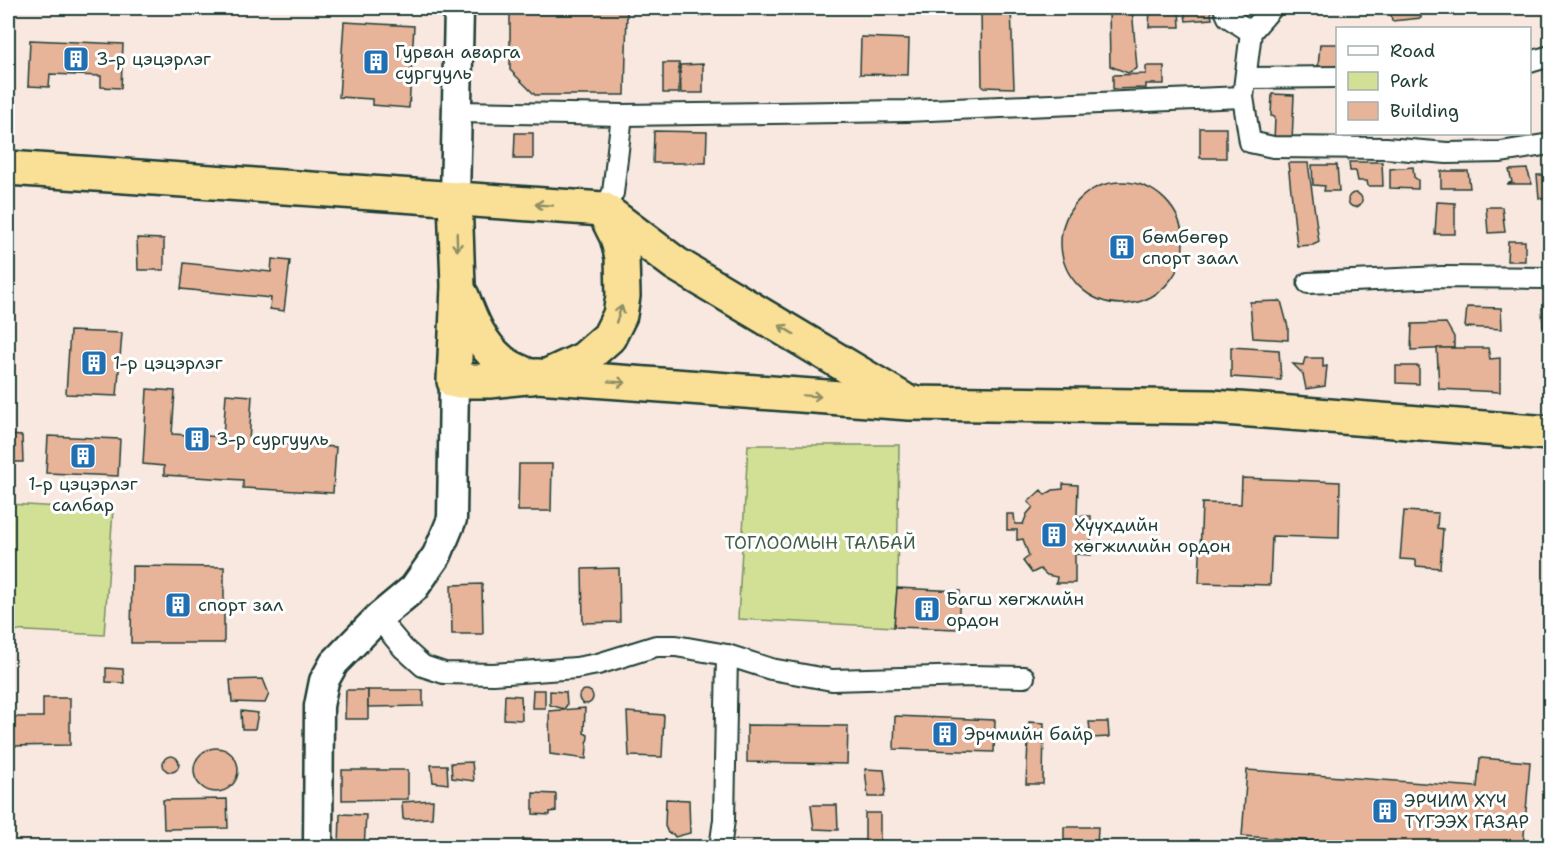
<svg xmlns="http://www.w3.org/2000/svg" width="1558" height="855" viewBox="0 0 1558 855" font-family="'Shantell Sans',sans-serif">
  <style>
    .green { fill: #d1e094; stroke: #788e64; stroke-width: 1.5 }
    .building { fill: #e7b399; stroke: #1f3d34; stroke-width: 1.5 }
    .lines { fill: none; stroke-linecap: round; stroke-linejoin: round }
    .street-casing { stroke: #1f3d34; stroke-width: 24 }
    .secondary-casing { stroke: #1f3d34; stroke-width: 33 }
    .highway-casing { stroke: #1f3d34; stroke-width: 38 }
    .street { stroke: #fff; stroke-width: 20 }
    .secondary { stroke: #fff; stroke-width: 28 }
    .highway { stroke: #fadf96; stroke-width: 33 }
    .oneway { stroke: #8c8e65 }
    .labels { text-anchor: middle; stroke-width: 6; stroke-linejoin: round; paint-order: stroke }
    .poi-label { font-size: 18px; fill: #1f3d34; stroke: #fff; text-anchor: start }
    .park-label { font-size: 18px; fill: #435e47; stroke: #fff }
  </style>
  <rect width="100%" height="100%" fill="#f8e8e0"/>
  <filter id="ink" filterUnits="userSpaceOnUse"><feTurbulence type="fractalNoise" baseFrequency=".0167" numOctaves="2"/><feDisplacementMap in="SourceGraphic" scale="12" xChannelSelector="R" yChannelSelector="G"/><feConvolveMatrix kernelMatrix="1 2 1 2 8 2 1 2 1" color-interpolation-filters="sRGB"/></filter>
  <g filter="url(#ink)">
    <g class="green">
      <path d="M748,445H899L897,588L894,627L738,619Z"/>
      <path d="M8,504L113,510L104,635L8,630Z"/>
    </g>
    <g class="building">
      <path d="M510,8H627L625,95H535L510,70Z"/>
      <rect x="632" y="8" width="28" height="3"/>
      <rect x="683" y="8" width="21" height="7"/>
      <path d="M981,8H1011L1014,88L982,87Z"/>
      <path d="M1109,8H1132L1137,68L1128,73L1110,66Z"/>
      <path d="M1172,8L1174,9H1179L1180,27H1149L1150,9Z"/>
      <path d="M1184,8H1210L1212,19L1186,21Z"/>
      <path d="M1390,8H1425V11L1421,12V18L1392,21Z"/>
      <path d="M344,22L414,26L409,108L372,105V99L339,97Z"/>
      <path d="M861,37L909,39L908,75L860,74Z"/>
      <path d="M30,40L123,44L121,88L101,87V76L50,74L49,87L28,86Z"/>
      <path d="M1320,44H1338V67L1318,68Z"/>
      <rect x="663" y="63" width="16" height="30"/>
      <path d="M703,64V93H681L680,65Z"/>
      <path d="M1146,66H1164V84H1146V88L1113,89V75L1146,74Z"/>
      <path d="M1272,94L1294,95L1292,142L1274,141L1275,117L1271,116Z"/>
      <rect x="1200" y="128" width="26" height="30"/>
      <path d="M654,131L707,132L706,163H653Z"/>
      <path d="M515,133H533V159H514Z"/>
      <path d="M1349,162H1382L1383,186H1368L1367,181H1358L1356,171H1350Z"/>
      <path d="M1288,163H1308L1319,242L1313,245L1297,246Z"/>
      <path d="M1312,165H1337L1339,191H1324L1325,186L1313,185Z"/>
      <path d="M1413,167L1414,177L1418,180V189L1390,188V169Z"/>
      <path d="M1527,169L1532,184H1507L1512,182L1509,170Z"/>
      <path d="M1441,171H1468L1470,188H1441Z"/>
      <path d="M1537,175H1550V199L1539,198Z"/>
      <circle cx="1122" cy="243" r="61"/>
      <circle cx="1355" cy="200" r="7"/>
      <path d="M1437,202L1455,203V234H1435Z"/>
      <path d="M1486,207H1502L1505,232L1488,233Z"/>
      <path d="M137,238L164,239V270H138Z"/>
      <path d="M1508,241H1525V261H1507Z"/>
      <path d="M272,259L290,261L284,311L270,309L271,298L181,289L184,263L271,272Z"/>
      <path d="M1281,301L1288,327V340L1253,338L1250,302Z"/>
      <path d="M1467,307L1501,308L1502,329L1465,327Z"/>
      <path d="M1542,308H1550V328L1543,327Z"/>
      <path d="M1446,323L1454,337V348L1411,350L1412,324Z"/>
      <path d="M70,331L122,333L117,396L66,394Z"/>
      <path d="M1231,347L1279,350L1281,380L1231,377Z"/>
      <path d="M1437,348H1488L1490,359L1500,358V392L1439,389Z"/>
      <path d="M1305,358H1323V367L1327,366L1325,386L1306,389L1303,374L1293,364L1303,365Z"/>
      <path d="M1396,366H1419V384L1396,383Z"/>
      <path d="M147,389L175,391L172,434L223,437L226,394L252,396L249,442L336,447L333,493L243,488V480L164,475V466L143,464Z"/>
      <path d="M8,435L22,436L23,462H8Z"/>
      <path d="M48,436L120,439L118,476L46,473Z"/>
      <path d="M519,464H552L551,511H518Z"/>
      <path d="M1242,478L1340,482L1339,538L1272,536L1270,585L1199,583L1202,503L1241,504Z"/>
      <path d="M1063,484L1078,485L1077,516H1091V555L1075,554V583H1056L1057,577L1047,575L1040,569L1032,573L1023,561L1029,556L1023,539L1017,540V530H1007V514H1014L1015,524H1023L1027,514L1033,507L1028,502L1041,490L1045,495L1053,490L1063,489Z"/>
      <path d="M1404,511L1438,513L1437,528L1443,529L1440,568L1416,566V560L1400,559Z"/>
      <path d="M132,566L224,567V643H131Z"/>
      <path d="M619,568L620,622L583,623L582,569Z"/>
      <path d="M482,584L483,634H452L451,585Z"/>
      <path d="M897,588L960,591L958,629L894,627Z"/>
      <path d="M106,668L123,669L124,683L106,682Z"/>
      <path d="M263,679L269,694L265,703L232,702L230,680Z"/>
      <circle cx="586" cy="697" r="7"/>
      <path d="M346,690H368V719H345Z"/>
      <path d="M368,690H423V706L368,707Z"/>
      <path d="M533,690H545V708H532Z"/>
      <path d="M550,691L566,692L567,705L564,709L550,705Z"/>
      <path d="M505,695L521,696L522,720L504,719Z"/>
      <path d="M43,698H70V745L8,746V717H43Z"/>
      <path d="M585,708L584,733L588,735L586,759L550,754L549,711Z"/>
      <path d="M241,711L258,713L255,729H242Z"/>
      <path d="M627,712L664,715L662,757L629,756Z"/>
      <path d="M895,716L995,720L994,752L894,749Z"/>
      <path d="M1029,722L1044,723L1043,784H1026Z"/>
      <path d="M1089,722H1108L1109,737L1091,738Z"/>
      <path d="M747,725L848,726L847,764L747,762Z"/>
      <circle cx="216" cy="770" r="22"/>
      <circle cx="171" cy="764" r="8"/>
      <path d="M1480,758L1530,762L1523,848H1405L1242,836L1247,770L1477,787Z"/>
      <path d="M472,762L474,781L452,778L451,763Z"/>
      <path d="M431,765H447L448,784L433,782Z"/>
      <path d="M865,769L884,770L886,786L884,797H868Z"/>
      <path d="M342,770H408V799L342,800Z"/>
      <path d="M533,793L556,794V811L550,812V815L533,814Z"/>
      <path d="M227,799L228,828L164,829L163,800Z"/>
      <path d="M666,799L689,800L690,833L675,837L673,834L668,833L665,826Z"/>
      <path d="M433,800L432,818L403,819L402,802Z"/>
      <path d="M811,805H837L838,830L814,829Z"/>
      <path d="M865,813H880V843L865,844Z"/>
      <path d="M340,814L366,815L364,848H339Z"/>
      <path d="M1064,827H1098L1097,848H1064Z"/>
      <path d="M523,839L541,840V848H523Z"/>
      <path d="M251,842V848H232V844Z"/>
      <path d="M750,844H755L759,848H746Z"/>
      <path d="M979,844L1014,845L1013,848H979Z"/>
    </g>
    <g class="lines">
      <defs>
        <g id="street">
          <path d="M1224,8L1228,17L1251,32"/>
          <path d="M1272,8L1251,32L1243,97L1250,142L1273,147L1386,148L1447,153L1501,152L1550,144"/>
          <path d="M1530,62L1550,56"/>
          <path d="M1246,78L1338,77"/>
          <path d="M457,112L622,115L906,111L1243,97"/>
          <path d="M603,209L613,193L622,115"/>
          <path d="M1308,283L1442,277L1550,278"/>
          <path d="M378,618L403,648L423,666L444,673L493,674L576,668L598,664L656,646H676L727,655L771,669L832,680L971,676L1024,677"/>
          <path d="M720,848L724,820L727,655"/>
        </g>
        <g id="secondary">
          <path d="M455,199L459,8"/>
          <path d="M318,848L319,706L324,681L334,663L378,618L414,588L437,555L452,519L454,381"/>
        </g>
        <g id="highway">
          <path d="M8,168L603,209L676,264L902,399"/>
          <path d="M455,199L458,286L454,381H489L537,376L909,403L1212,407L1550,433"/>
          <path d="M462,296C471,320 480,344 501,361C509,368 521,372 531,377"/>
          <path d="M547,376L584,359L609,337L620,315L623,296L622,257L617,237L604,211"/>
        </g>
      </defs>
      <use href="#street" class="street-casing"/>
      <use href="#secondary" class="secondary-casing"/>
      <use href="#highway" class="highway-casing"/>
      <use href="#street" class="street"/>
      <use href="#secondary" class="secondary"/>
      <use href="#highway" class="highway"/>
    </g>
    <defs><path id="oneway-shaft" d="M-6 0H5M1.5-3L5.5 0L1.5 3" fill="none" stroke-width="1.6" stroke-linecap="round" stroke-linejoin="round" transform="scale(1.5)"/></defs>
    <g class="oneway">
      <use href="#oneway-shaft" transform="translate(544 205) rotate(-176)"/>
      <use href="#oneway-shaft" transform="translate(457 242) rotate(88)"/>
      <use href="#oneway-shaft" transform="translate(619 314) rotate(-71)"/>
      <use href="#oneway-shaft" transform="translate(787 330) rotate(-149)"/>
      <use href="#oneway-shaft" transform="translate(617 382) rotate(4)"/>
      <use href="#oneway-shaft" transform="translate(812 396) rotate(4)"/>
    </g>
  </g>
  <defs>
    <symbol id="building-square" viewBox="-11 -11 22 22"><rect x="-9" y="-9" width="18" height="18" rx="4" fill="#1f6fb2" stroke="#fff"/><path d="M-4-6H4V6H1V3H-1V6H-4ZM-2.5-4.3h1.7v1.8h-1.7ZM.8-4.3h1.7v1.8H.8ZM-2.5-1h1.7V.8h-1.7ZM.8-1h1.7V.8H.8Z" fill="#fff"/></symbol>
  </defs>
  <g fill-rule="evenodd">
    <use href="#building-square" x="61" y="44" width="30" height="30"/>
    <use href="#building-square" x="361" y="47" width="30" height="30"/>
    <use href="#building-square" x="1107" y="232" width="30" height="30"/>
    <use href="#building-square" x="79" y="348" width="30" height="30"/>
    <use href="#building-square" x="182" y="424" width="30" height="30"/>
    <use href="#building-square" x="68" y="441" width="30" height="30"/>
    <use href="#building-square" x="1039" y="520" width="30" height="30"/>
    <use href="#building-square" x="163" y="590" width="30" height="30"/>
    <use href="#building-square" x="912" y="594" width="30" height="30"/>
    <use href="#building-square" x="930" y="719" width="30" height="30"/>
    <use href="#building-square" x="1370" y="796" width="30" height="30"/>
  </g>
  <g class="labels">
    <g class="poi-label">
      <text x="395" y="58">Гурван аварга<tspan x="395" dy="21">сургууль</tspan></text>
      <text x="96" y="65">3-р цэцэрлэг</text>
      <text x="1142" y="243">бөмбөгөр<tspan x="1142" dy="21">спорт заал</tspan></text>
      <text x="113" y="369">1-р цэцэрлэг</text>
      <text x="216" y="445">3-р сургууль</text>
      <text x="83" y="490" text-anchor="middle">1-р цэцэрлэг<tspan x="83" dy="21">салбар</tspan></text>
      <text x="1074" y="531">Хүүхдийн<tspan x="1074" dy="21">хөгжилийн ордон</tspan></text>
      <text x="946" y="605">Багш хөгжлийн<tspan x="946" dy="21">ордон</tspan></text>
      <text x="198" y="611">спорт зал</text>
      <text x="964" y="740">Эрчмийн байр</text>
      <text x="1404" y="807">ЭРЧИМ ХҮЧ<tspan x="1404" dy="21">ТҮГЭЭХ ГАЗАР</tspan></text>
    </g>
    <g class="park-label">
      <text x="820" y="549">ТОГЛООМЫН ТАЛБАЙ</text>
    </g>
  </g>
  <rect width="1558" height="855" fill="none" stroke="#fff" stroke-width="30"/>
  <rect x="15" y="15" width="1528" height="825" fill="none" stroke="#1f3d34" stroke-width="2" filter="url(#ink)"/>
  <rect x="1336" y="27" width="195" height="108" fill="#ffffff" stroke="#a5b1ae" stroke-width="1.5"/>
  <rect x="1348" y="46" width="30" height="9" fill="#ffffff" stroke="#a5b1ae" stroke-width="1.5"/>
  <text x="1390" y="57" font-size="18" fill="#1f3d34">Road</text>
  <rect x="1348" y="72" width="30" height="18" fill="#d1e094" stroke="#a5b1ae" stroke-width="1.5"/>
  <text x="1390" y="87" font-size="18" fill="#1f3d34">Park</text>
  <rect x="1348" y="102" width="30" height="18" fill="#e7b399" stroke="#a5b1ae" stroke-width="1.5"/>
  <text x="1390" y="117" font-size="18" fill="#1f3d34">Building</text>
</svg>
